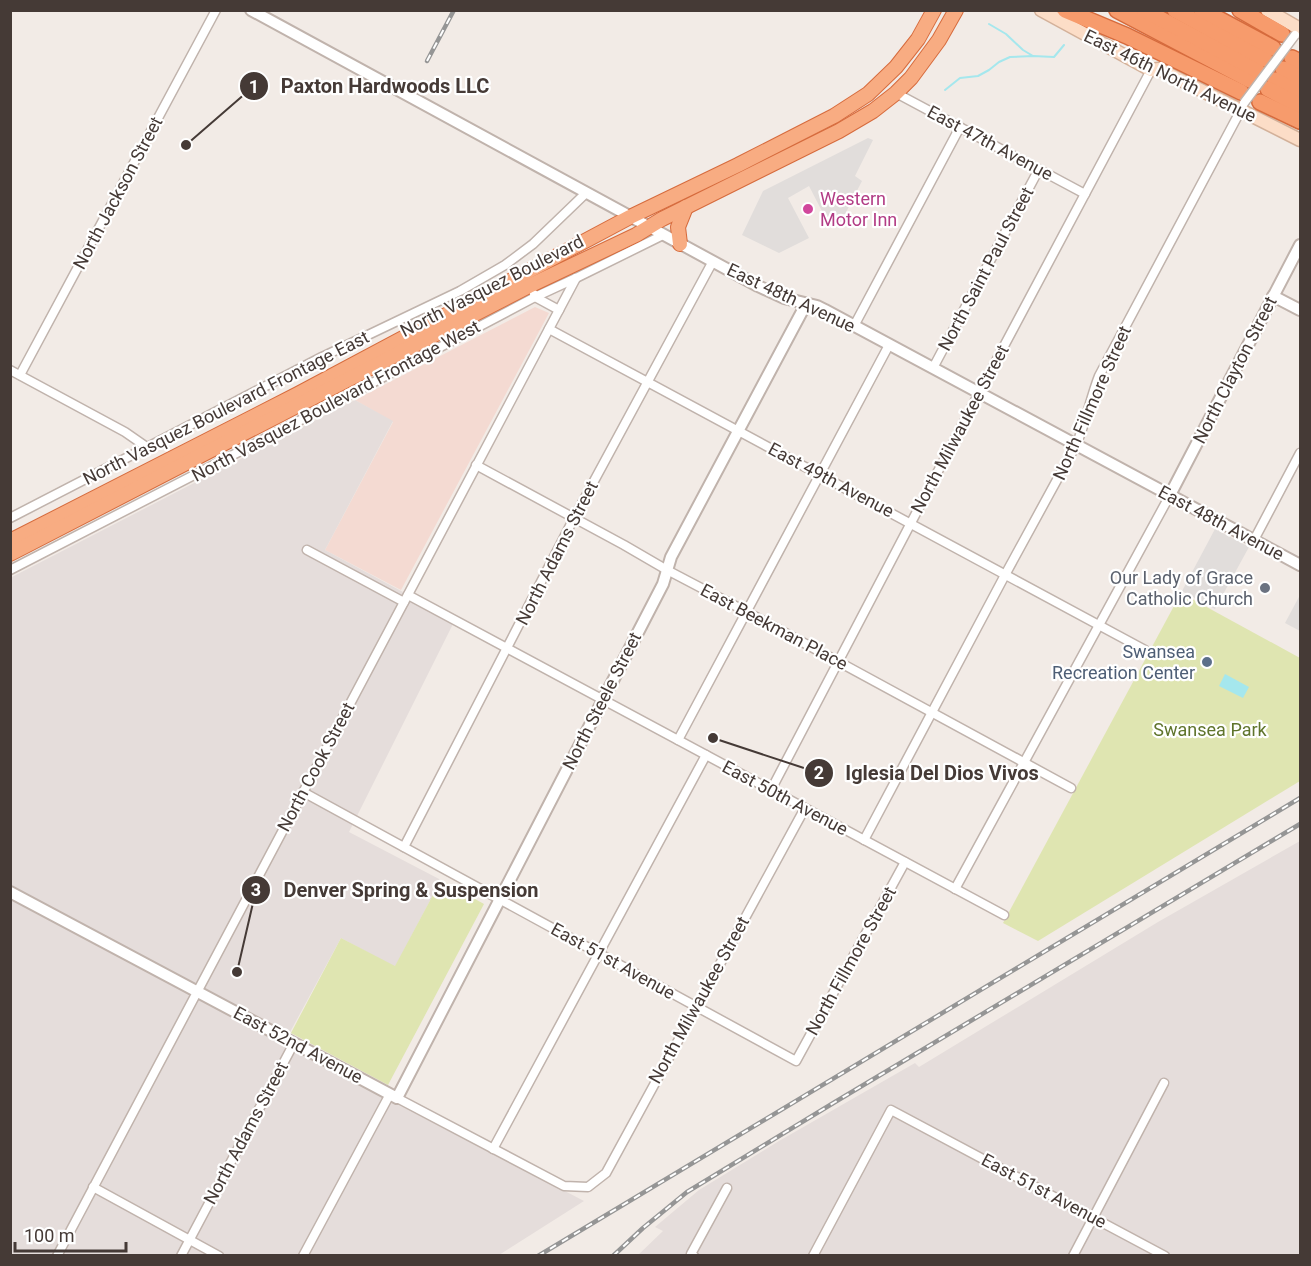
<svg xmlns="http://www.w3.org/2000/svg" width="1311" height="1266" viewBox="0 0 1311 1266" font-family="Roboto,sans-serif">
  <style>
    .commercial { fill: #f4dad2 }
    .industrial { fill: #e5dddb }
    .green { fill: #dfe5b1 }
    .parking { fill: #e1dddb }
    .water { fill: #a5e7ed }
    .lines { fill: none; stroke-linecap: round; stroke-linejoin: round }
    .stream { stroke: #a5e7ed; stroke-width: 2 }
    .minor-casing { stroke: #c0b3ac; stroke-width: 11 }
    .tertiary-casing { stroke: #c0b3ac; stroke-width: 14 }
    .secondary-casing { stroke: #d3b19a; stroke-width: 15 }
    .trunk-casing { stroke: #d66b3d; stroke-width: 16 }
    .motorway-casing { stroke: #d66b3d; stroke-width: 18 }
    .minor { stroke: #fff; stroke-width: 8 }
    .tertiary { stroke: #fff; stroke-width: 10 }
    .secondary { stroke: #fcddc7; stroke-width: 12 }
    .trunk { stroke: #f8ac82; stroke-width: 14 }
    .motorway { stroke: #f79b6c; stroke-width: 15 }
    .rail-casing { stroke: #959595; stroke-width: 4.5 }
    .rail { stroke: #fff; stroke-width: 2; stroke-dasharray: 7; stroke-linecap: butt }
    .minor-bridge-casing { stroke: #c0b3ac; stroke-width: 11; stroke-linecap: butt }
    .minor-bridge { stroke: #fff; stroke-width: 8 }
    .hotel-dot { fill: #d1479c; stroke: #fff; stroke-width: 2 }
    .worship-dot { fill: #6b7280; stroke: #fff; stroke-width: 2 }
    .service-dot { fill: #5c6f8a; stroke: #fff; stroke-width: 2 }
    .labels { text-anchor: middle; stroke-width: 4.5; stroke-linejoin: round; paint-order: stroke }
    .street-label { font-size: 18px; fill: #453a36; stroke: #fff }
    .hotel-label { font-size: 18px; fill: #b23c85; stroke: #fff; text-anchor: start }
    .worship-label { font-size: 18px; fill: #5b616d; stroke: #fff; text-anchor: end }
    .service-label { font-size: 18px; fill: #4e5e75; stroke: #fff; text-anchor: end }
    .park-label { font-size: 18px; fill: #5f742c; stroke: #fff }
    .leader { fill: none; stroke: #453a36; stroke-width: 2 }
    .callout-dot { fill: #453a36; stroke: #fff; stroke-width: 2 }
    .mark-label { font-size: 18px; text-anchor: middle; font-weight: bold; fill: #fff }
    .callout-label { font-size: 20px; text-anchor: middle; font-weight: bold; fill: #453a36; stroke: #fff; stroke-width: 4.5; stroke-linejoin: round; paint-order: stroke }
  </style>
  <rect width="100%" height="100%" fill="#f2ebe6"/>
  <path class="commercial" d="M535,307L549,313L401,590L325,550L393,422L355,400Z"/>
  <g class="industrial">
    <path d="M355,400L393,421L325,550L455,620L349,832L441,880L395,967L341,938L283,1045L584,1201L499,1255H11L10,578Z"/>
    <path d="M1300,841V1255L637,1256L663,1231L655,1227L699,1190L779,1141L915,1063L919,1067L1158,922Z"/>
  </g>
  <g class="green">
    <path d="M1181,593L1300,658V781L1038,941L1003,923Z"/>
    <path d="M441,880L484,904L388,1085L291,1033L341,938L395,966Z"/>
  </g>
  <g class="parking">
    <path d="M868,138L873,140L855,176L862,181L840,224L825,217L809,186L788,198L809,238L779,253L742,235L763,191Z"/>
    <path d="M1215,529L1249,547L1215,609L1182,591Z"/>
    <path d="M1300,595V631L1285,623Z"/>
  </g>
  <path class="water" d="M1225,674L1249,687L1243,698L1219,686Z"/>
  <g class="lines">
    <g class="stream">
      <path d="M989,24L1006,34L1023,50L1033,56"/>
      <path d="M945,90L960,78L978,76L989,70L999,62L1010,57L1033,56L1054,57L1064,45"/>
    </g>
    <defs>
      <g id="minor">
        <path d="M896,93L1085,194"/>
        <path d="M534,294L535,297L559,310"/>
        <path d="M854,326L960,127"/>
        <path d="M549,329L1145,650"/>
        <path d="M933,368L1039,169"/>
        <path d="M10,370L125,432L148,448"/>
        <path d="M20,375L216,10"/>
        <path d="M476,465L624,545L667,570L747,612L1071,788"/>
        <path d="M10,518L322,357L460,291L505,265L533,244L586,193"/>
        <path d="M1254,540L1300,453"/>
        <path d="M307,550L404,602"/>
        <path d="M10,570L355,392L535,297L576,278L663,235"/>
        <path d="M408,595L1004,915"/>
        <path d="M678,740L889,345"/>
        <path d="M771,790L979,393L1151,70"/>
        <path d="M303,792L796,1061L905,862"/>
        <path d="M864,840L1005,575L1076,445C1086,423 1090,399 1099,376L1243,106"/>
        <path d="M404,847L574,518L713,261"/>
        <path d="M955,889L1170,495"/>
        <path d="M397,1098L564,1186L588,1187L606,1173L805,808"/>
        <path d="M493,1149L706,755"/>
        <path d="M93,1187L219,1256"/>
        <path d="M57,1256L576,278"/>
        <path d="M181,1256L294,1043"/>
        <path d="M303,1256L390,1094"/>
        <path d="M694,1256L691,1254L727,1188"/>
        <path d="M813,1256L891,1110L1165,1256"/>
        <path d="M1073,1256L1164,1083"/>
      </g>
      <g id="tertiary">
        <path d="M251,10L758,286L784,298L817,306L825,310L1300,565"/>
        <path d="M1273,296L1300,310"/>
        <path d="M1170,495L1300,245"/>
        <path d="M10,892L397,1098L663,584L671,557L806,304"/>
      </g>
      <g id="secondary">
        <path d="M1041,10L1151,70L1159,69L1167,73L1300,140"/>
        <path d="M1267,10L1300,29"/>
      </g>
      <g id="trunk">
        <path d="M680,244L678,227L686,207"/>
        <path d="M10,541L298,394L630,217L738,165L834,116L868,94L896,67L918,39L934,10"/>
        <path d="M10,554L529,286L636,235L662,219L839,131L873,111L896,93L911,78L939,40L956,10"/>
      </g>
      <g id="motorway">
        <path d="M1065,10L1127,36L1241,92"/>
        <path d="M1117,10L1250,80"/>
        <path d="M1144,10L1257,70"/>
        <path d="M1175,10L1265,59"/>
        <path d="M1202,10L1273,48"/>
        <path d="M1240,10L1282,34"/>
        <path d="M1292,58L1300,62"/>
        <path d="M1283,69L1300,78"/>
        <path d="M1275,80L1300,94"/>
        <path d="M1268,89L1300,106"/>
        <path d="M1260,102L1300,121"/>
      </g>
    </defs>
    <use href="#minor" class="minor-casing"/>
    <use href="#tertiary" class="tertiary-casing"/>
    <use href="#secondary" class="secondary-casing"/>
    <use href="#trunk" class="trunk-casing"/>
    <use href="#motorway" class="motorway-casing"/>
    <use href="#minor" class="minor"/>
    <use href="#tertiary" class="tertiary"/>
    <use href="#secondary" class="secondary"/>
    <use href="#trunk" class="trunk"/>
    <use href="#motorway" class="motorway"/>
    <defs>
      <g id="rail">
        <path d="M427,61L454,10"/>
        <path d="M538,1256L1300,798"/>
        <path d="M613,1256L643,1228L687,1192L835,1102L1300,824"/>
      </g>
    </defs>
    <use href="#rail" class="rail-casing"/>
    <use href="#rail" class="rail"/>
    <defs>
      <path id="minor-bridge" d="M1244,103L1295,35"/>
    </defs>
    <use href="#minor-bridge" class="minor-bridge-casing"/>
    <use href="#minor-bridge" class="minor-bridge"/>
  </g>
  <circle class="hotel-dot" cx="808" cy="209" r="6"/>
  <circle class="worship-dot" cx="1265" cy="588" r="6"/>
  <circle class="service-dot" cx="1207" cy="662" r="6"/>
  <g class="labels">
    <g class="street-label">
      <text transform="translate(1170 76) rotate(26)" y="6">East 46th North Avenue</text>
      <text transform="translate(990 143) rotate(28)" y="6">East 47th Avenue</text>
      <text transform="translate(118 193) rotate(-62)" y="6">North Jackson Street</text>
      <text transform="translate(986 269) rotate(-62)" y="6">North Saint Paul Street</text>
      <text transform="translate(492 286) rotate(-27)" y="6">North Vasquez Boulevard</text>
      <text transform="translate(791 298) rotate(25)" y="6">East 48th Avenue</text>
      <text transform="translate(1235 370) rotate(-63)" y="6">North Clayton Street</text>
      <text transform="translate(336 401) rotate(-28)" y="6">North Vasquez Boulevard Frontage West</text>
      <text transform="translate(1092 403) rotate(-66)" y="6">North Fillmore Street</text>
      <text transform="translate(226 408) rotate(-27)" y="6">North Vasquez Boulevard Frontage East</text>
      <text transform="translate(960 429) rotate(-62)" y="6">North Milwaukee Street</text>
      <text transform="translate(831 480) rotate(28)" y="6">East 49th Avenue</text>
      <text transform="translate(1221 523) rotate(28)" y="6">East 48th Avenue</text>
      <text transform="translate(557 553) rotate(-63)" y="6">North Adams Street</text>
      <text transform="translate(774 627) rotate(28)" y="6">East Beekman Place</text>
      <text transform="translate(602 701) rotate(-63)" y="6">North Steele Street</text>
      <text transform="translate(316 767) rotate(-62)" y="6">North Cook Street</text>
      <text transform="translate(785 798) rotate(28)" y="6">East 50th Avenue</text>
      <text transform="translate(613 961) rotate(29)" y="6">East 51st Avenue</text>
      <text transform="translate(851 961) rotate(-61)" y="6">North Fillmore Street</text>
      <text transform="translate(699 1000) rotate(-61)" y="6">North Milwaukee Street</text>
      <text transform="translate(298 1045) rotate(28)" y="6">East 52nd Avenue</text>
      <text transform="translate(246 1133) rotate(-62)" y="6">North Adams Street</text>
      <text transform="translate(1044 1191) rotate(28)" y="6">East 51st Avenue</text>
    </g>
    <g class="hotel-label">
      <text x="820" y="205">Western<tspan x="820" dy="21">Motor Inn</tspan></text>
    </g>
    <g class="worship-label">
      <text x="1253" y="584">Our Lady of Grace<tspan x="1253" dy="21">Catholic Church</tspan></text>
    </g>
    <g class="service-label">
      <text x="1195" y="658">Swansea<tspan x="1195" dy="21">Recreation Center</tspan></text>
    </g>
    <g class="park-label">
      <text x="1210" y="736">Swansea Park</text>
    </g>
  </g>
  <path class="leader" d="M186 145L254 86M713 738L819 773M237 972L256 890"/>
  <g class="callout-dot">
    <circle cx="186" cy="145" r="6"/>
    <circle cx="713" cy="738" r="6"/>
    <circle cx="237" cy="972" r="6"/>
    <circle cx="254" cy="86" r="15"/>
    <circle cx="819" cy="773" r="15"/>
    <circle cx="256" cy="890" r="15"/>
  </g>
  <g class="mark-label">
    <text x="254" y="93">1</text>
    <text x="819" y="779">2</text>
    <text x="256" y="896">3</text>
  </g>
  <g class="callout-label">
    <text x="385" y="93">Paxton Hardwoods LLC</text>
    <text x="942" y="780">Iglesia Del Dios Vivos</text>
    <text x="411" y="897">Denver Spring &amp; Suspension</text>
  </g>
  <rect width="1311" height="1266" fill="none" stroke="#453a36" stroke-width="24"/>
  <path d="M15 1242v9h111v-9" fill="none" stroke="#453a36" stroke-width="3"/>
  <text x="24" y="1242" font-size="18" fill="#453a36" stroke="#ffffff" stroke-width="4.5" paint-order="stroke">100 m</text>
</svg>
